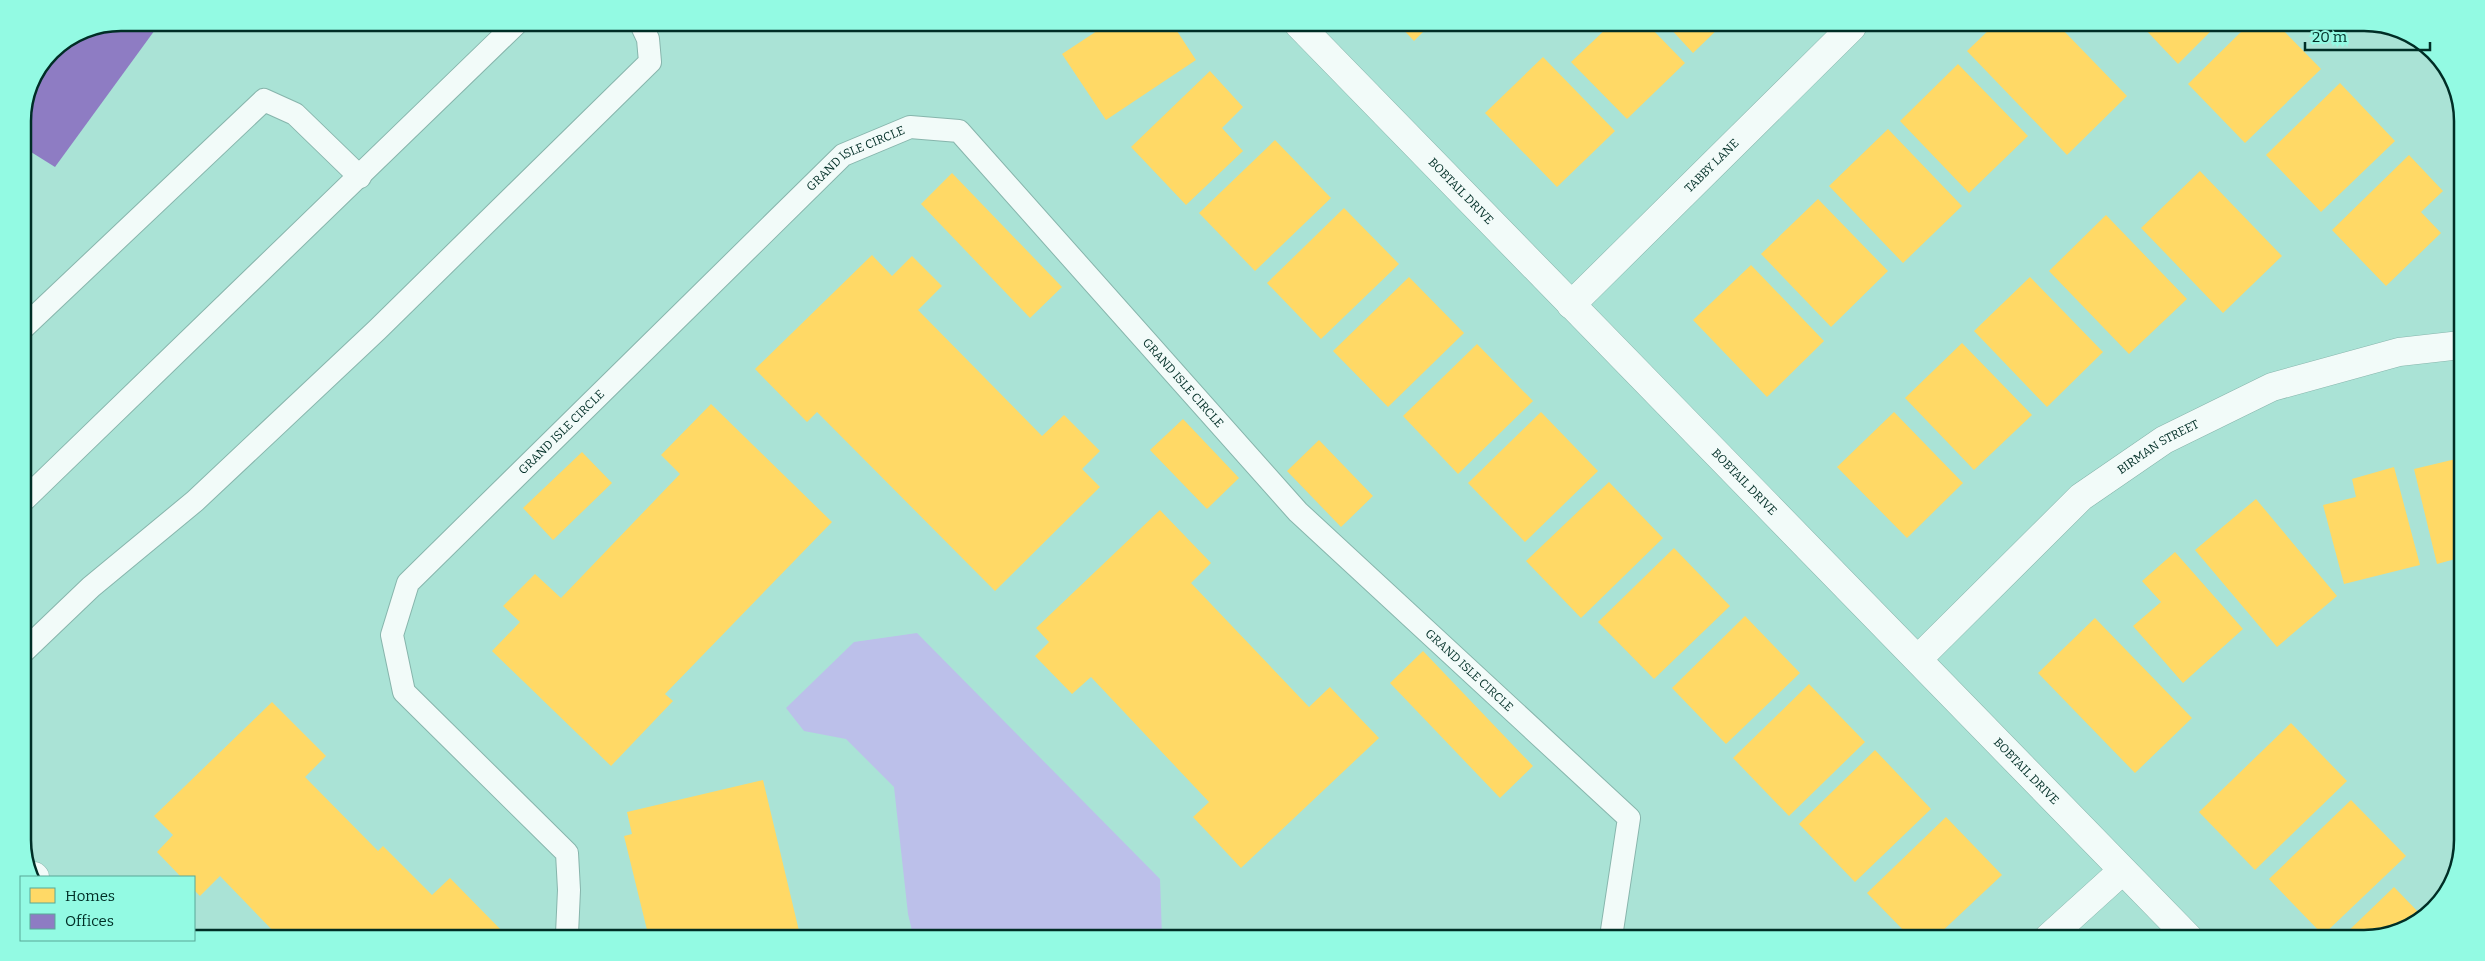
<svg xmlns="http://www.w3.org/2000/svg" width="2485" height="961" viewBox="0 0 2485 961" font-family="Bitter,serif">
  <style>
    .water { fill: #bcc0ea }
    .homes { fill: #ffd966 }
    .offices { fill: #8e7cc3 }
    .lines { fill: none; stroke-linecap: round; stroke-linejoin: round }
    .lane-casing { stroke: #87b5ac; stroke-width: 24 }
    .street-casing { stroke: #87b5ac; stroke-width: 29 }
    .lane { stroke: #f2fbf9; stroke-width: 22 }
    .street { stroke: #f2fbf9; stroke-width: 28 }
    .labels { text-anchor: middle; stroke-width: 5; stroke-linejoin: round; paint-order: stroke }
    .street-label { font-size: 12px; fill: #002e26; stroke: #93fae3 }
    .rim { fill: none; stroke: #002e26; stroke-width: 2.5 }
  </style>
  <rect width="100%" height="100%" fill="#aae3d6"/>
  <path class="water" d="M917,633L1160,879L1162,936L913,935L908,914L894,787L846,739L804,731L786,708L854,642Z"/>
  <g class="homes">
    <path d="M1106,25H1173L1196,60L1106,120L1062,54Z"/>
    <path d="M1399,25L1429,26L1414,41Z"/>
    <path d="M1609,26H1649L1685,63L1627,119L1571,62Z"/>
    <path d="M1668,26H1721L1693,53Z"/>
    <path d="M1992,27H2060L2127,96L2067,155L1967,51Z"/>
    <path d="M2143,27H2215L2178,64Z"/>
    <path d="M2246,27L2281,28L2321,69L2245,143L2188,84Z"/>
    <path d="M1543,57L1615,131L1557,187L1485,113Z"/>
    <path d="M1958,64L2028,136L1969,193L1900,121Z"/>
    <path d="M1210,71L1243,107L1222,128L1243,151L1186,205L1131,147Z"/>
    <path d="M2340,83L2395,141L2321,212L2266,155Z"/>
    <path d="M1888,129L1962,206L1903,263L1829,186Z"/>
    <path d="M1275,140L1331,198L1255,271L1199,213Z"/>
    <path d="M2409,155L2443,191L2421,212L2441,233L2386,286L2332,230Z"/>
    <path d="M2200,171L2282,256L2223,313L2141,228Z"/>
    <path d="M952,173L1062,287L1030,318L921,204Z"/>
    <path d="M1818,199L1888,271L1831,327L1761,254Z"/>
    <path d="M1344,208L1399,264L1321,339L1267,283Z"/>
    <path d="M2106,215L2187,299L2129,354L2049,271Z"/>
    <path d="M872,255L892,276L912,256L942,286L918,310L1042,436L1064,415L1100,451L1082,469L1100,487L995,591L817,412L807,422L755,369Z"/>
    <path d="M1751,265L1824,341L1767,397L1693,320Z"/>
    <path d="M1409,277L1464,333L1388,407L1333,351Z"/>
    <path d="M2030,277L2103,352L2047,407L1974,331Z"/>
    <path d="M1962,343L2032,415L1974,470L1905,398Z"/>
    <path d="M1477,344L1533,401L1458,474L1403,416Z"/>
    <path d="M711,404L832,522L665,694L673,701L611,766L492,651L520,622L503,606L535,574L561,598L680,474L661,455Z"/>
    <path d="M1541,412L1598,471L1525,542L1468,483Z"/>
    <path d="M1894,412L1963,483L1907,538L1837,467Z"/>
    <path d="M1183,419L1239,478L1207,509L1150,450Z"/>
    <path d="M1319,440L1373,496L1341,527L1287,471Z"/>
    <path d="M582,452L612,483L553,540L523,508Z"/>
    <path d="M2460,458L2459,558L2437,564L2414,469Z"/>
    <path d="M2394,467L2420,565L2344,584L2323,505L2356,497L2352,479Z"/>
    <path d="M1609,482L1663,538L1581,618L1526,561Z"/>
    <path d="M2256,499L2337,596L2277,647L2195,550Z"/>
    <path d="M1160,510L1211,563L1191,583L1309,707L1330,687L1379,738L1241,868L1193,817L1209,802L1091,677L1072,694L1035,656L1049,642L1036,628Z"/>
    <path d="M1674,548L1730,606L1654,679L1598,622Z"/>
    <path d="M2175,552L2243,629L2183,683L2133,626L2161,602L2142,581Z"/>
    <path d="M1745,616L1800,673L1726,744L1672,688Z"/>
    <path d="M2095,618L2192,718L2135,773L2038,673Z"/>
    <path d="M1423,651L1533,766L1500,798L1390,683Z"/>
    <path d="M1809,684L1865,742L1789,816L1733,758Z"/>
    <path d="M272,702L326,756L305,777L378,851L383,846L432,895L450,878L504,933L276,934L220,876L200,896L194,890V877H181L157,852L173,835L154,816Z"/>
    <path d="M2291,723L2347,781L2255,870L2199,812Z"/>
    <path d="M1875,750L1931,809L1855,882L1799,824Z"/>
    <path d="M763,780L800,935L648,934L624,836L632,834L627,812Z"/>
    <path d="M2351,800L2406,856L2323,935L2269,879Z"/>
    <path d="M1946,817L2002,875L1936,937H1910L1867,893Z"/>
    <path d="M2394,887L2424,918L2364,938H2341Z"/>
    <path d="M1752,929L1792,931V937H1751Z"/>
  </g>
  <path class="offices" d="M121,22L160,23L55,167L23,147V115L30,83L52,51L84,30Z"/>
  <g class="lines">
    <defs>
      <g id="lane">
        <path d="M23,328L264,100L295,114L360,177"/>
        <path d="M23,501L517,23"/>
        <path d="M23,652L91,587L195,501L377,330L650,62L648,39L641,24"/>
        <path id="s1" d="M567,934L569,890L567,853L404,692L392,635L408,583L843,155L910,127L959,131L1298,512L1629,818L1611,937"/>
      </g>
      <g id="street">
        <path id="s2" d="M1299,25L2189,938"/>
        <path id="s3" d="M1571,305L1852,27"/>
        <path id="s4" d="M1918,659L2081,497L2164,440L2272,387L2399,352L2461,345"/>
        <path d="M34,876L35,877"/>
        <path d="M2048,938L2122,871"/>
      </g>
    </defs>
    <use href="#lane" class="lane-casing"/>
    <use href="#street" class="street-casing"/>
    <use href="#lane" class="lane"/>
    <use href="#street" class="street"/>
  </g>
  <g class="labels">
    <g class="street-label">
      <text dy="4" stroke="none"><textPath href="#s1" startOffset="1042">GRAND ISLE CIRCLE</textPath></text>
      <text dy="4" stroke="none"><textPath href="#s3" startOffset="198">TABBY LANE</textPath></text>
      <text dy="4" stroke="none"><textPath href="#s2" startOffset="232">BOBTAIL DRIVE</textPath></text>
      <text dy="4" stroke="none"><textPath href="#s1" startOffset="1492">GRAND ISLE CIRCLE</textPath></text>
      <text dy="4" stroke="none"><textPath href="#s1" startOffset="638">GRAND ISLE CIRCLE</textPath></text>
      <text dy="4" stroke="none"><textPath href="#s4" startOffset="322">BIRMAN STREET</textPath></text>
      <text dy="4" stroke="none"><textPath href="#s2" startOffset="638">BOBTAIL DRIVE</textPath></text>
      <text dy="4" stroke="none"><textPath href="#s1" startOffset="1898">GRAND ISLE CIRCLE</textPath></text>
      <text dy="4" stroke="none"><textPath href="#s2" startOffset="1042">BOBTAIL DRIVE</textPath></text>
    </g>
  </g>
  <path d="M0 0H2485V961H0ZM121 31H2364A90 90 0 0 1 2454 121V840A90 90 0 0 1 2364 930H121A90 90 0 0 1 31 840V121A90 90 0 0 1 121 31Z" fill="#93fae3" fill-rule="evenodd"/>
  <path class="rim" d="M121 31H2364A90 90 0 0 1 2454 121V840A90 90 0 0 1 2364 930H121A90 90 0 0 1 31 840V121A90 90 0 0 1 121 31Z"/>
  <rect x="20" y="876" width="175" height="65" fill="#93fae3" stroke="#58a897"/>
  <rect x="30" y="888" width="25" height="15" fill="#ffd966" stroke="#58a897"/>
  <text x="65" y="901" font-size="15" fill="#002e26">Homes</text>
  <rect x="30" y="914" width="25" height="15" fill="#8e7cc3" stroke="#58a897"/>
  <text x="65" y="926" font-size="15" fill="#002e26">Offices</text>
  <path d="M2305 42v8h125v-8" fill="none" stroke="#002e26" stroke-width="2.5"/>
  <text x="2312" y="42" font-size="15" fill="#002e26" stroke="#93fae3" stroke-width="4" paint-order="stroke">20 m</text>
</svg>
